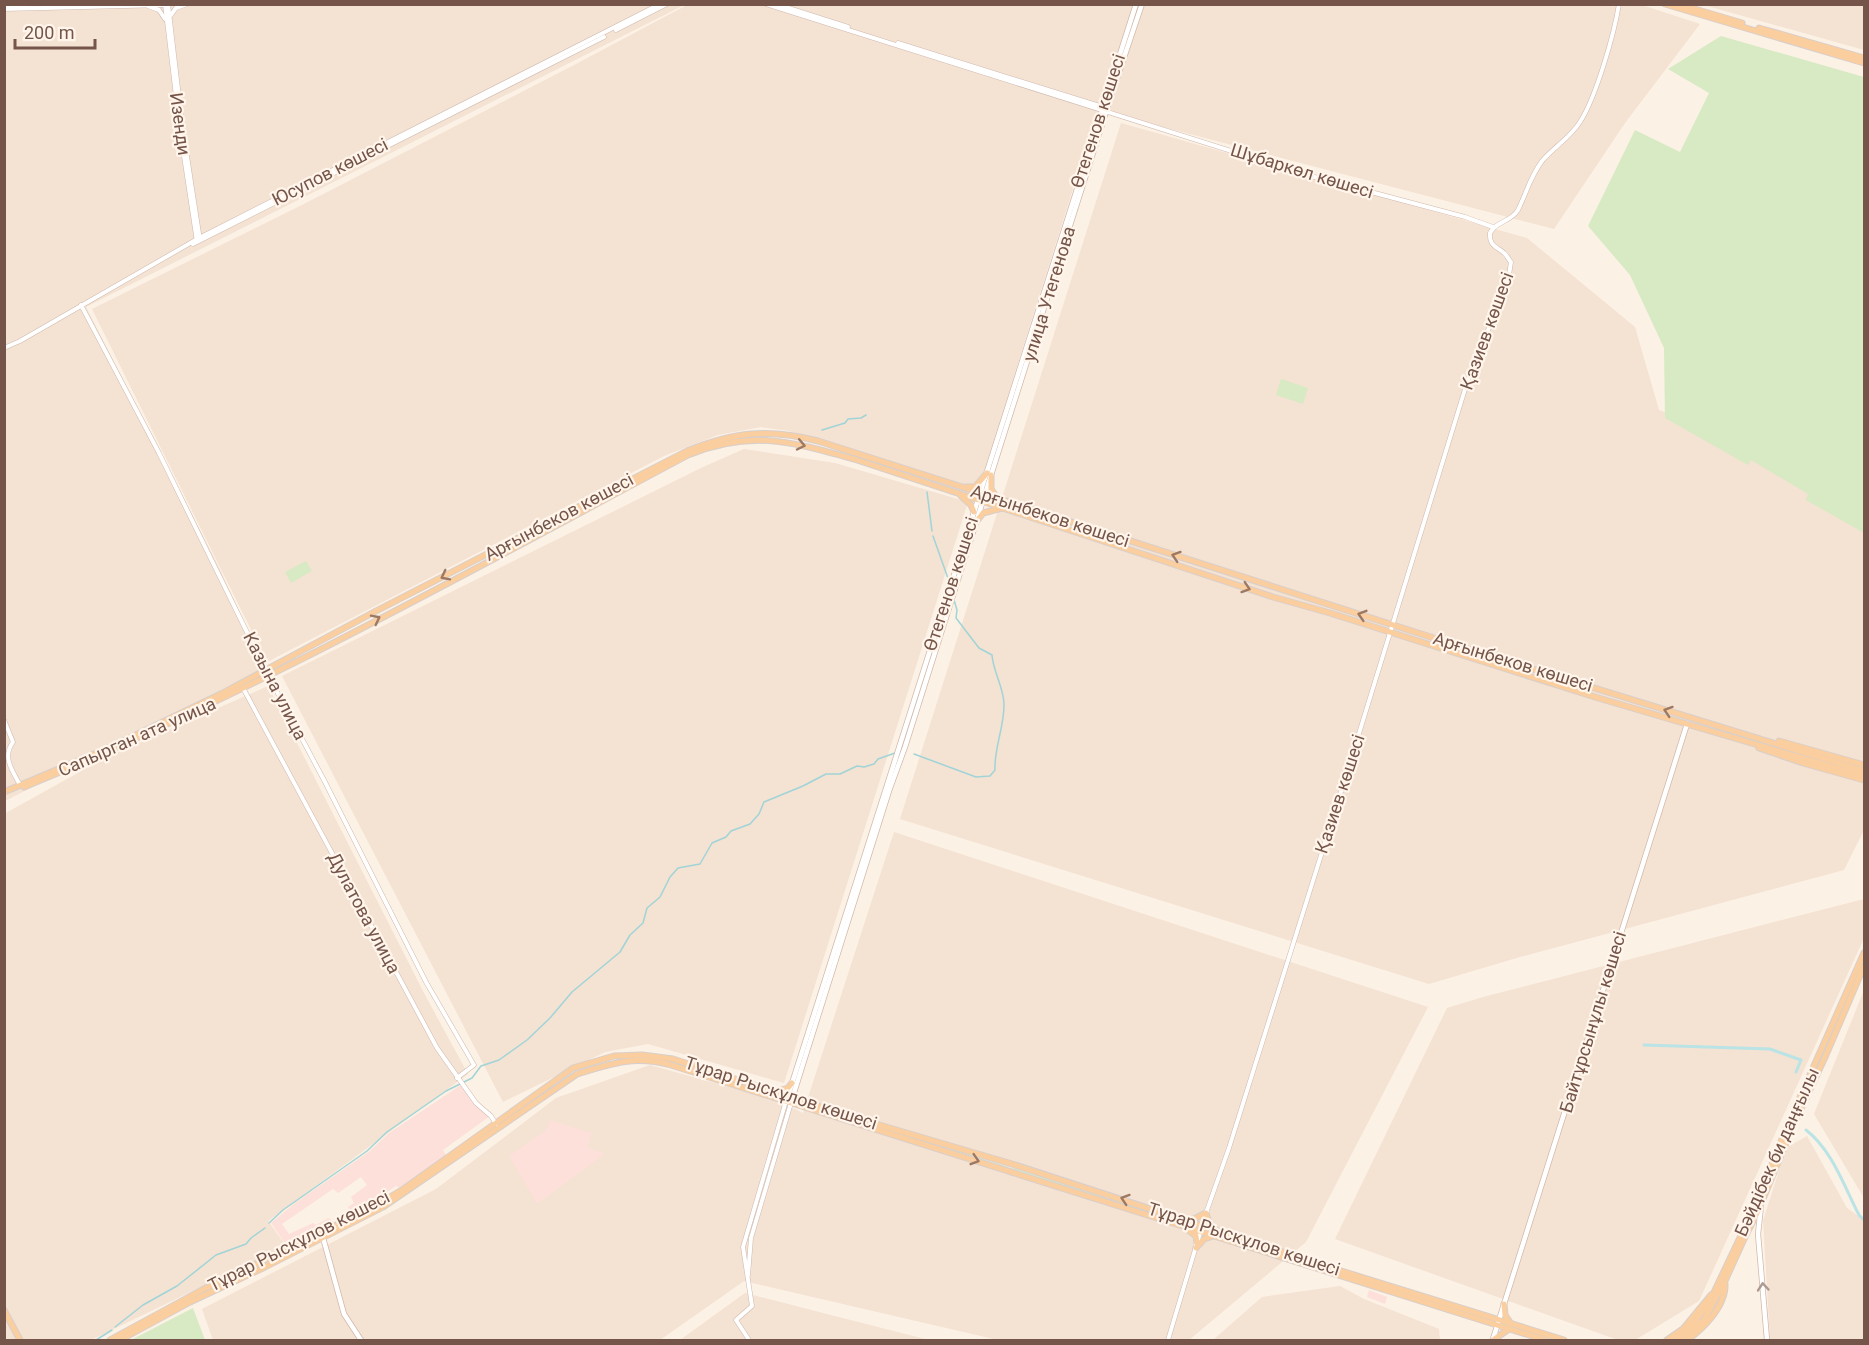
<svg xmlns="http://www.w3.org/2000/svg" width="1869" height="1345" viewBox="0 0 1869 1345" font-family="Roboto,sans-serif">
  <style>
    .residential { fill: #f4e2d3 }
    .commercial { fill: #fce0d9; fill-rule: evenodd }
    .green { fill: #d7eac3 }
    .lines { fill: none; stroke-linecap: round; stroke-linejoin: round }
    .stream { stroke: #a0d4d7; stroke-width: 1.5 }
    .canal { stroke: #b9e3e5; stroke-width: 3 }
    .tertiary-casing { stroke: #d0b9ae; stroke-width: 5 }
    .secondary-casing { stroke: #d2b9ab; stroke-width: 6 }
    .primary-casing { stroke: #d8cfcc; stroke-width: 7 }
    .tertiary { stroke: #fff; stroke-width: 4 }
    .secondary { stroke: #fff; stroke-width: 4.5 }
    .primary { stroke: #face9e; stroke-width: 5 }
    .oneway { stroke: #9d7963 }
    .oneway2 { stroke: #ac9992 }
    .labels { text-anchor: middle; stroke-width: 4.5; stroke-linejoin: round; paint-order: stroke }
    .street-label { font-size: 18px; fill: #75554a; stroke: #fff5eb }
  </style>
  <rect width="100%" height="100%" fill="#fcf1e5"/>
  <g class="residential">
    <path d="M1639,4L1700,24L1625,123L1554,229L1098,110L978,490L789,431L761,427L718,435L664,456L267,662L92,309L302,205L576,64L687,5Z"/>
    <path d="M5,5H684L86,307L219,567L265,668L5,801Z"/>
    <path d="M1704,5H1864V50Z"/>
    <path d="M1121,123L1527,238L1635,327L1659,410L1841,481L1864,479V830L1844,870L1520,957L1429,984L900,819Z"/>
    <path d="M744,449L835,463L968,502L784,1083L648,1044L605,1052L503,1102L282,676L703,467Z"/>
    <path d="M268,686L425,995L468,1074L268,1221L286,1246L91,1340H5L4,814L103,759Z"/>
    <path d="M894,832L1428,1007L1306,1242L1189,1340H998L744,1281L660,1340H213L202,1309L436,1189L556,1098L650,1065L754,1094L785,1104L803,1113Z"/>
    <path d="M1864,899V938L1699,1301L1635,1340H1618L1335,1239L1447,1008L1483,997Z"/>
    <path d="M1864,990V1198L1814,1114Z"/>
    <path d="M1807,1136L1847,1208L1864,1220V1340H1770L1763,1221L1786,1148Z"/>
    <path d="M1340,1286L1364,1299L1439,1329L1440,1340H1213L1262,1297Z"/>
    <path d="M745,1293L819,1312L929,1340H680Z"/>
  </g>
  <g class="commercial">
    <path d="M461,1085L476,1105L490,1116L443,1150L446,1155L400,1188L396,1186L360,1209L362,1211L288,1248L271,1223L295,1203L370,1151L389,1133ZM361,1177L367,1185L351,1197L354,1203L348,1207L351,1213L334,1222L328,1218L316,1225L313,1223L289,1234L282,1224L333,1189L338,1193Z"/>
    <path d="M550,1120L592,1133L588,1148L605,1154L537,1204L509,1156L546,1130Z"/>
    <path d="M1369,1290L1387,1297L1385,1304L1367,1297Z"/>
  </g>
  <g class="green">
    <path d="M1721,36L1864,77V533L1806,500L1808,494L1751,460L1748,465L1665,418L1664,348L1630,275L1588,226L1635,130L1680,152L1709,93L1668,69Z"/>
    <path d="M1281,379L1308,388L1303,404L1276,395Z"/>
    <path d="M306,561L312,571L291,583L285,572Z"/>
    <path d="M875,1125L1008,1167L1007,1169L874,1127Z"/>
    <path d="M1013,1168L1195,1226V1228L1012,1170Z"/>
    <path d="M193,1308L205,1340H131Z"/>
  </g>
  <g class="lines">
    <g class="stream">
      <path d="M822,430L845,423L848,419L861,418L866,415"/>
      <path d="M927,492L932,531"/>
      <path d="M933,536L950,584"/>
      <path d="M914,754L976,777L990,776L995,770C994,748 1004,728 1004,705C1004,687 993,672 992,655L979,648L956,618L957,610L954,600"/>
      <path d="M269,1223L283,1210L367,1151L387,1132L446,1091L472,1078L481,1066L499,1060L527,1040L550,1018L572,992L620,952L630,935L643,923L647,908L660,897L670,877L678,868L700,864L712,843L726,837L731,831L750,824L759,814L764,802L803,786L826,774H840L857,766L864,767L874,764L878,759L895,753"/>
      <path d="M115,1327L143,1305L177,1286L216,1255L246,1244L251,1238L265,1228"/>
      <path d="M96,1340L112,1330"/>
    </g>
    <g class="canal">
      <path d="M1644,1045L1770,1049L1801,1060L1796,1072"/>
      <path d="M1806,1130C1832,1150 1844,1186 1859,1215L1864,1220"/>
    </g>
    <defs>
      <g id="tertiary">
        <path d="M165,4L180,130L197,242"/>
        <path d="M168,4L184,139"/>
        <path d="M766,4L1307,175L1465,217L1493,227"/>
        <path d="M776,4L848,27"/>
        <path d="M4,6L49,4"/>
        <path d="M148,6L159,10L165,19"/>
        <path d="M4,9L165,5"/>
        <path d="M171,15L176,8L187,4"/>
        <path d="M616,30L667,4"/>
        <path d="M898,43L1106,108"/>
        <path d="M187,156L200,240"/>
        <path d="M193,244L604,37"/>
        <path d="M81,305L159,453L266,671L325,782L426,982L474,1065L457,1078"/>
        <path d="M4,348L20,341L199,238L660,4"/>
        <path d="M243,688L437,1048L476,1103L491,1116L496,1124"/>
        <path d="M4,720L13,742C2,757 12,770 20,785"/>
        <path d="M748,1275L751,1238L791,1103"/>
        <path d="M749,1340L736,1320L752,1306L743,1247L786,1101"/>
        <path d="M1168,1340L1206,1213L1229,1148C1309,894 1389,641 1466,386C1478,348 1498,313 1509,275L1511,262C1508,259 1507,255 1504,253C1496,246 1489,246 1490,233C1496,221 1511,222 1518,210C1526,194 1530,177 1542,161C1554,147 1570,138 1580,122C1596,97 1614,35 1619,4"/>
      </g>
      <g id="secondary">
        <path d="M787,1099L1136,4"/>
        <path d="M792,1099L889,791L905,747L1111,96L1142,4"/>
        <path d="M1761,1206L1758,1234L1767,1340"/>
        <path d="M322,1234L344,1314L361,1340"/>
        <path d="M1493,1339L1687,724"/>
      </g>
      <g id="primary">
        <path d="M1665,4L1864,63"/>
        <path d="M1678,4L1742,23"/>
        <path d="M1759,28L1864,58"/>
        <path d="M991,475V489L997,498"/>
        <path d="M965,487H975L987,473"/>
        <path d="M961,496L971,505L974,512"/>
        <path d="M976,522L983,513L1002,508"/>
        <path d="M1779,741L1864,765"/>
        <path d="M1759,748L1803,763L1864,780"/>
        <path d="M24,787C253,693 470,571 688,455C752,429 792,442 854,459L1273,597L1330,613L1595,697L1864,776"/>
        <path d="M4,792L113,746L221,694L378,610L687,451C734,432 769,428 818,441L1487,655L1864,771"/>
        <path d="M778,1091L788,1088L792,1083"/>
        <path d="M1190,1221L1206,1213L1209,1223L1214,1228"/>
        <path d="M1188,1230L1196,1236L1197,1243"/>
        <path d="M1196,1248L1204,1239L1213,1236"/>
        <path d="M1504,1304L1505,1315L1511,1324"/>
        <path d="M4,1310L20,1340"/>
        <path d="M110,1340L202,1290L370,1209L402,1190L573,1068L614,1056L642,1055L673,1059L852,1117L1012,1164L1338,1270L1564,1340"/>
        <path d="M120,1340L190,1302L265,1267L383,1207L577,1074C612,1063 635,1055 671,1065L1545,1340"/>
        <path d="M1493,1340L1509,1329"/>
        <path d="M1667,1340L1683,1329L1711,1295"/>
        <path d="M1673,1340L1692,1325L1708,1305L1757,1202L1786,1129L1864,953"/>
        <path d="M1680,1340L1704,1320L1724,1283L1744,1239L1758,1211L1793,1126L1826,1055L1864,966"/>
        <path d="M1687,1340C1703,1329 1726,1306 1725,1284"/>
      </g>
    </defs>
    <use href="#tertiary" class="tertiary-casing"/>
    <use href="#secondary" class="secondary-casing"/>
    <use href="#primary" class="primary-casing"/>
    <use href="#tertiary" class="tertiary"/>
    <use href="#secondary" class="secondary"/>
    <use href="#primary" class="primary"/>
  </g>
  <defs><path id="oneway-chevron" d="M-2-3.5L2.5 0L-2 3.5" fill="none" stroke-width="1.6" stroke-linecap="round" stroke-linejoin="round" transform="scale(1.5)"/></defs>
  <g class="oneway">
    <use href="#oneway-chevron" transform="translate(801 445) rotate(12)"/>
    <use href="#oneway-chevron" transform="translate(1176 556) rotate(-162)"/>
    <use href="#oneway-chevron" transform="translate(445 576) rotate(153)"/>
    <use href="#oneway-chevron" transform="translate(1246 588) rotate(18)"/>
    <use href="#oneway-chevron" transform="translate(1362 615) rotate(-163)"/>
    <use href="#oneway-chevron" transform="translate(376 619) rotate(-27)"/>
    <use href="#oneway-chevron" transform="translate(1668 711) rotate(-162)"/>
    <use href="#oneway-chevron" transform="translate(975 1160) rotate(17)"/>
    <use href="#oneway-chevron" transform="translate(1125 1199) rotate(-162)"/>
  </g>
  <use class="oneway2" href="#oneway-chevron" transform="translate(1763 1287) rotate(-95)"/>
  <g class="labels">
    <g class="street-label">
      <text transform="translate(1098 121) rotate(-72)" y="6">Өтегенов көшесі</text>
      <text transform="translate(180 124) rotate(82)" y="6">Изенди</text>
      <text transform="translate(1302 171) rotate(17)" y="6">Шұбаркөл көшесі</text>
      <text transform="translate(330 172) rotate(-27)" y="6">Юсупов көшесі</text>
      <text transform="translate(1049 294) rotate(-73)" y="6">улица Утегенова</text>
      <text transform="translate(1487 331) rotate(-70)" y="6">Қазиев көшесі</text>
      <text transform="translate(1050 516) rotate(18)" y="6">Арғынбеков көшесі</text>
      <text transform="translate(559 517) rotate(-28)" y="6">Арғынбеков көшесі</text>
      <text transform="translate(951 584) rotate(-72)" y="6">Өтегенов көшесі</text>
      <text transform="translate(1513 662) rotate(17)" y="6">Арғынбеков көшесі</text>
      <text transform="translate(275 686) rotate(63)" y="6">Казына улица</text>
      <text transform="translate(137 737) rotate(-24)" y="6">Сапырган ата улица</text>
      <text transform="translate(1340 794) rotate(-72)" y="6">Қазиев көшесі</text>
      <text transform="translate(364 913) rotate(62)" y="6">Дулатова улица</text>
      <text transform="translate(1593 1022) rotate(-73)" y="6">Байтұрсынұлы көшесі</text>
      <text transform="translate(781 1093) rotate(18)" y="6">Тұрар Рыскұлов көшесі</text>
      <text transform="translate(1777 1152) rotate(-66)" y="6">Бәйдібек би даңғылы</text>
      <text transform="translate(1244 1239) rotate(18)" y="6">Тұрар Рыскұлов көшесі</text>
      <text transform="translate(299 1241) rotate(-27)" y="6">Тұрар Рыскұлов көшесі</text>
    </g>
  </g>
  <rect width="1869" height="1345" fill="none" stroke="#75554a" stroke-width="12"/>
  <path d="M15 39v9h80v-9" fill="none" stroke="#75554a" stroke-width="3"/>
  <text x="24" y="39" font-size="18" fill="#75554a" stroke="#fff5eb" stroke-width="4.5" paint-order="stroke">200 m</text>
</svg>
